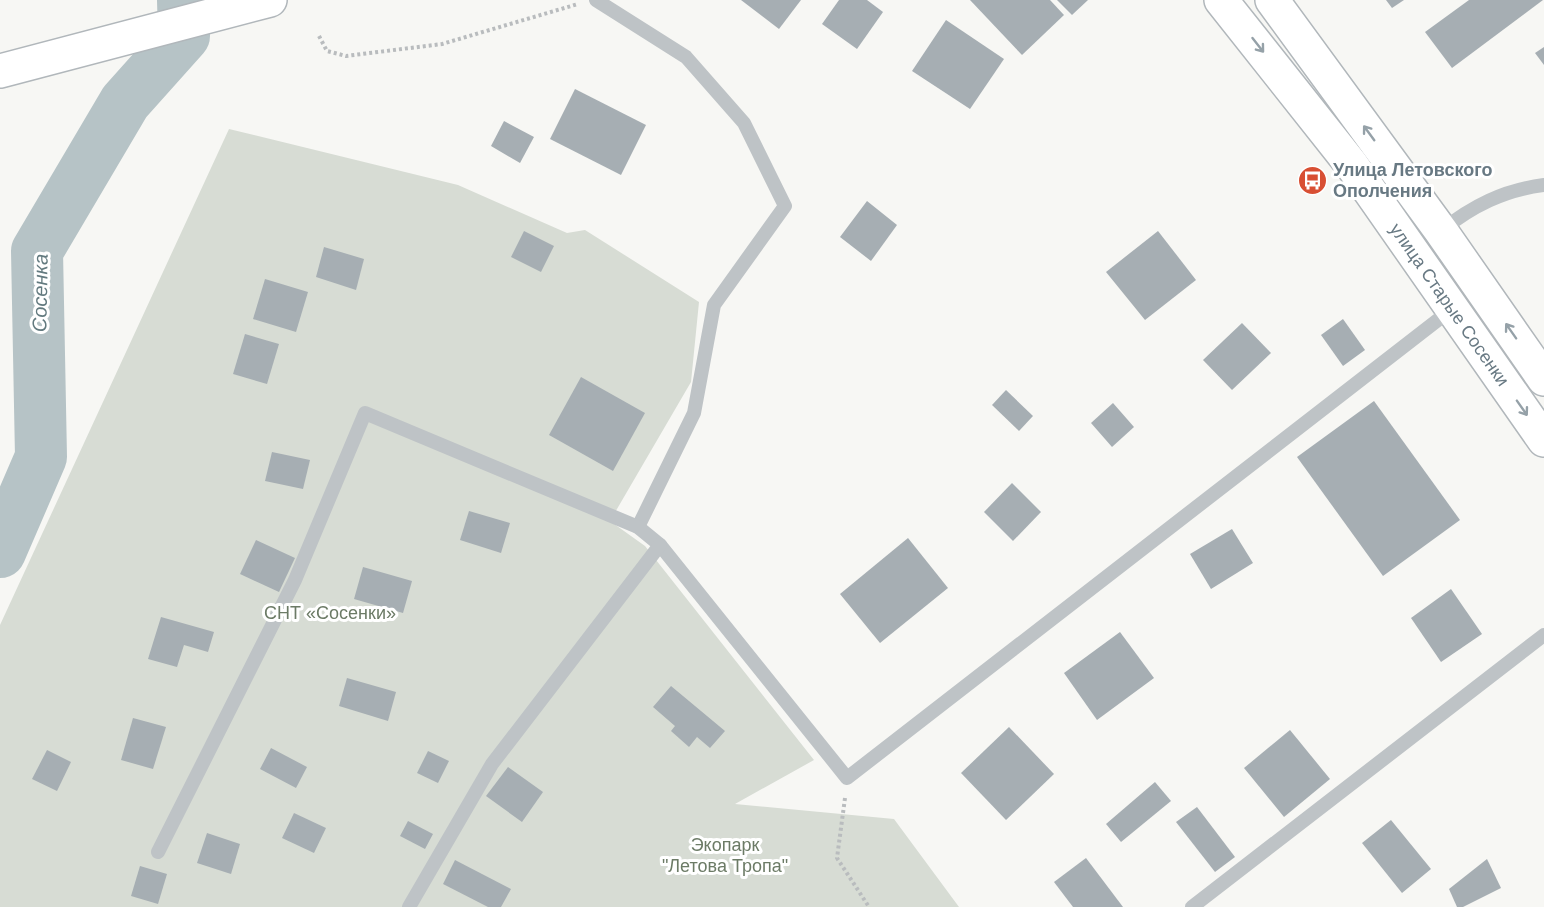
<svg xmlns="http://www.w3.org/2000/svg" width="1544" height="907" viewBox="0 0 1544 907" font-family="Helvetica,sans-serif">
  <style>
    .green { fill: #d7dcd4 }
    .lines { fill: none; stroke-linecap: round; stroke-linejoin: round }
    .river { stroke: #b6c3c6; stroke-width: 52 }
    .building { fill: #a6aeb3 }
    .secondary-casing { stroke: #b1b7bb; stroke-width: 36 }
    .path { stroke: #b9bcbe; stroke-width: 4; stroke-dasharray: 3 3; stroke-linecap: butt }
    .lane { stroke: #bec3c6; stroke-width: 14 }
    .secondary { stroke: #fff; stroke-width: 33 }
    .oneway { stroke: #95a1a8 }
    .labels { text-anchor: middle; stroke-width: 6; stroke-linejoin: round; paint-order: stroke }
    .poi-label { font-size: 18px; font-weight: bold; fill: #687983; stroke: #fff; text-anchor: start }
    .street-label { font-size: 18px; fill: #687983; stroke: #fff }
    .park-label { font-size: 18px; fill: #6c7b66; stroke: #fff }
    .water-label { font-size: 20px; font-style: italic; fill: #637a7f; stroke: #fff }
  </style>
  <rect width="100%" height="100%" fill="#f7f7f4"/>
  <path class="green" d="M229,129L458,185L567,233L585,230L699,302L691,382L610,521L645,546L814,760L735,804L894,819L959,907H0V625Z"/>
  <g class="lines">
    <path class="river" d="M0,552L41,457L37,251L125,102L184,36L183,0"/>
  </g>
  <g class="building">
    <path d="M741,0H801L779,29Z"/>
    <path d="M839,0H867L883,12L857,49L822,24Z"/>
    <path d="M970,0H1050L1064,15L1022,55Z"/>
    <path d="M1057,0H1088L1072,15Z"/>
    <path d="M1386,0H1404L1392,8Z"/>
    <path d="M1469,0H1543L1452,68L1425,32Z"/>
    <path d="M946,20L1004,59L970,109L912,71Z"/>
    <path d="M1544,47V65L1535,53Z"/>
    <path d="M575,89L646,125L621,175L550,139Z"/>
    <path d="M504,121L534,137L520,163L491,146Z"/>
    <path d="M867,201L897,225L871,261L840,237Z"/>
    <path d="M524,231L554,246L541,272L511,257Z"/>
    <path d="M1158,231L1196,280L1145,320L1106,272Z"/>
    <path d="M324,247L364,259L356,290L316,277Z"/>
    <path d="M265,279L308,292L296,332L253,319Z"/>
    <path d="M1343,319L1365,350L1343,366L1321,335Z"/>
    <path d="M1242,323L1271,353L1232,390L1203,360Z"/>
    <path d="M245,334L279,344L267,384L233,374Z"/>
    <path d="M581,377L645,413L613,471L549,435Z"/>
    <path d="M1006,390L1033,416L1019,431L992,405Z"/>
    <path d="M1374,401L1460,520L1383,576L1297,457Z"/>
    <path d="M1113,403L1134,427L1112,447L1091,423Z"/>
    <path d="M272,452L310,460L303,489L265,481Z"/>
    <path d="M1012,483L1041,512L1013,541L984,512Z"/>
    <path d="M469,511L510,523L501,553L460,540Z"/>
    <path d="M1232,529L1253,563L1211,589L1190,554Z"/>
    <path d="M908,538L948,588L880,643L840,594Z"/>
    <path d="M256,540L295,558L279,592L240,574Z"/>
    <path d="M363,567L412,581L403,613L354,599Z"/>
    <path d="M1451,589L1482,634L1441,662L1411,618Z"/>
    <path d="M161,617L214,632L208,652L184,645L177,667L148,659Z"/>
    <path d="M1120,632L1154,678L1097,720L1064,673Z"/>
    <path d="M347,678L396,692L388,721L339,706Z"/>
    <path d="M671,686L725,731L710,748L697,737L689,747L671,731L675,726L653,707Z"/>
    <path d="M133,718L166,727L153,769L121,760Z"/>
    <path d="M1009,727L1054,774L1006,820L961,773Z"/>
    <path d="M1290,730L1330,779L1284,817L1244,768Z"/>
    <path d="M271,748L307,767L296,788L260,769Z"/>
    <path d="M47,750L71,762L57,791L32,779Z"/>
    <path d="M428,751L449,761L438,783L417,773Z"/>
    <path d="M508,767L543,792L522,822L486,796Z"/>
    <path d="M1155,782L1171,801L1121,842L1106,824Z"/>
    <path d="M1197,807L1235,857L1215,872L1176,822Z"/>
    <path d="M294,813L326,828L314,853L282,838Z"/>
    <path d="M1391,820L1431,869L1402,893L1362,843Z"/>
    <path d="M408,821L433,834L425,849L400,836Z"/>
    <path d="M207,833L240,844L231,874L197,863Z"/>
    <path d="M1086,858L1123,907H1073L1054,882Z"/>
    <path d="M1487,859L1501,888L1463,907H1457L1449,889Z"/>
    <path d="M455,860L511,889L501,907H488L443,884Z"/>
    <path d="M140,866L167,874L158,904L131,896Z"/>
  </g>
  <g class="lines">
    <defs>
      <g id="secondary">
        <path id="s1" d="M1221,0L1351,164L1544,440"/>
        <path d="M1272,0L1441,231L1544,379"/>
        <path d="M0,71L270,0"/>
      </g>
    </defs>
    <use href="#secondary" class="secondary-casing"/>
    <g class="path">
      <path d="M319,36L327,51L346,56L442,44L578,4"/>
      <path d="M845,798L837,858L869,907"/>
    </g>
    <g class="lane">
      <path d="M596,0L686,57L744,123L785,206L714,305L694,413L638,527"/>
      <path d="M1441,231C1472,206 1504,190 1544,185"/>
      <path d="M158,852L295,580L365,413L638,527L660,545L847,778L1452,309"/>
      <path d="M409,907L492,764L660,545"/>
      <path d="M1192,907L1544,635"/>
    </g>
    <use href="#secondary" class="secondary"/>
  </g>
  <defs><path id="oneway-shaft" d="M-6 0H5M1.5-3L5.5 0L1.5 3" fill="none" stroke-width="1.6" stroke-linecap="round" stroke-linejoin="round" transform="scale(1.5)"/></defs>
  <g class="oneway">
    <use href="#oneway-shaft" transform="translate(1258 45) rotate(52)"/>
    <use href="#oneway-shaft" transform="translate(1369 133) rotate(-126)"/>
    <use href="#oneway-shaft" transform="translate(1511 331) rotate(-125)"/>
    <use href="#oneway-shaft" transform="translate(1522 408) rotate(55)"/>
  </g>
  <defs>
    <symbol id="bus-disc" viewBox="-11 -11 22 22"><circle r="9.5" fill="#d84f33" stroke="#fff"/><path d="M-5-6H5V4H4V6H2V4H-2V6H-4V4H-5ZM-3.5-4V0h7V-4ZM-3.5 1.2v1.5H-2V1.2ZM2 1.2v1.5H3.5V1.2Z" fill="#fff"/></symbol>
  </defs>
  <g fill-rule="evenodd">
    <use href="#bus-disc" x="1296" y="164" width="33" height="33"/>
  </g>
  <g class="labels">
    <g class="poi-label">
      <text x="1333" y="176">Улица Летовского<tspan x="1333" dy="21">Ополчения</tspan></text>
    </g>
    <g class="street-label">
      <text dy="6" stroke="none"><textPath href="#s1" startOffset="381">улица Старые Сосенки</textPath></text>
    </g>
    <g class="park-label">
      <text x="330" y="619">СНТ «Сосенки»</text>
      <text x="725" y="851">Экопарк<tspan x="725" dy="21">"Летова Тропа"</tspan></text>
    </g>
    <g class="water-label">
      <text transform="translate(40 293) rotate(-89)" y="7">Сосенка</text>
    </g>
  </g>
</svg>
